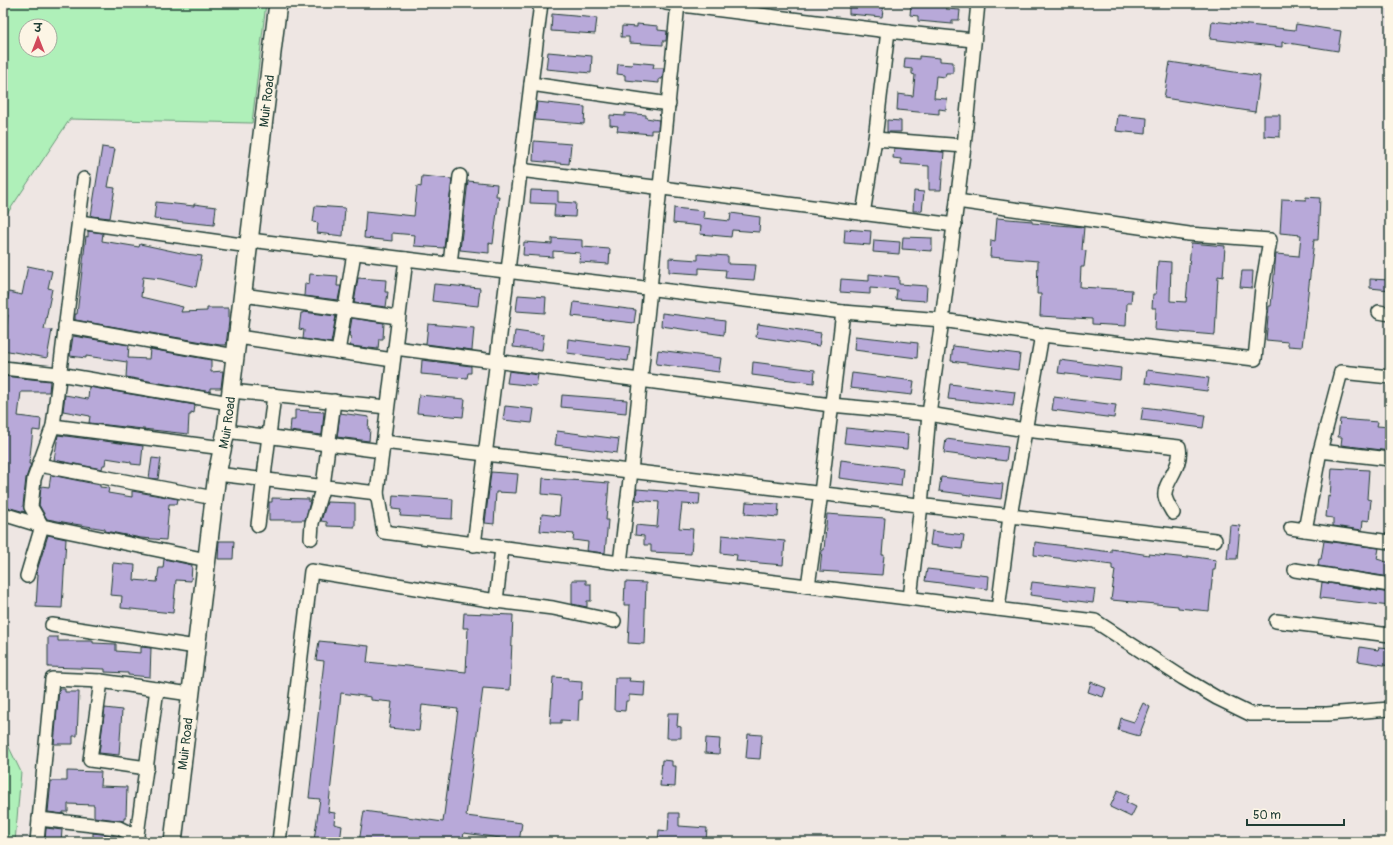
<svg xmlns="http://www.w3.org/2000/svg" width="1393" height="845" viewBox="0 0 1393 845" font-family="Pangolin,'Playpen Sans Deva',sans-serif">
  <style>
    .green { fill: #aff0b9; stroke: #679676; fill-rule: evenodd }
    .building { fill: #b8a9d9; stroke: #1f3d34 }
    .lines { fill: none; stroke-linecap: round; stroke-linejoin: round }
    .minor-casing { stroke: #1f3d34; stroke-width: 16 }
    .major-casing { stroke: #1f3d34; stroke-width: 20 }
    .minor { stroke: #fcf5e5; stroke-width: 13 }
    .major { stroke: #fcf5e5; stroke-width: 17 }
    .labels { text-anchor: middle; stroke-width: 3.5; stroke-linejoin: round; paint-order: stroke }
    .street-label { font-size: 13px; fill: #1f3d34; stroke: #fcf5e5 }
  </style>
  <rect width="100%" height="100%" fill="#eee6e3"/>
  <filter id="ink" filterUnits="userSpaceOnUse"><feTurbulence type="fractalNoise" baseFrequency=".025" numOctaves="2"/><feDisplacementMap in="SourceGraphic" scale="8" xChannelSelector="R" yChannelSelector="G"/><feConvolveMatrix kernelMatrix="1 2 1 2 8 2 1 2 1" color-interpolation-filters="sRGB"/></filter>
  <g filter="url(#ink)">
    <g class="green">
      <path d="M3,3H266L252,123L70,119L3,220ZM26,26H50V50H26Z"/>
      <path d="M3,735L21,772L15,842H3Z"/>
    </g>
    <g class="building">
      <path d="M849,3H884L882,17L849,14Z"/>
      <path d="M926,3L947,5L946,9L960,10L959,20H952V24L918,21V16L910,15L911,5L925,6Z"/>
      <path d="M552,14L597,18L595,34L551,31Z"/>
      <path d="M1212,21L1295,30L1296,24L1341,31L1338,51L1282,42V47L1210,39Z"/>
      <path d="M637,24L658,26V30L667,31L666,41H663V45L629,43V37H621L622,26L637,27Z"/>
      <path d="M548,52L592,56L591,73L546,69Z"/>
      <path d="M919,56L940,58V61L953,62V73H946L945,77L936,76L934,98L947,99L946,110L939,109V114L897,110L898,94L913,96L915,75L912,74V69L904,68L905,58L919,59Z"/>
      <path d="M633,62L654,64L653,68H664L662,79H659V83L625,80V75L617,74L618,64L632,65Z"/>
      <path d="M1170,62L1260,76L1255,112L1164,98Z"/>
      <path d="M537,102L585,107L584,124L535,120Z"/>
      <path d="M625,113L646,115V118L659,120L658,130H651V134L617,131L618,126L610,125V115L625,116Z"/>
      <path d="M1118,115L1147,118L1146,134L1116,131Z"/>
      <path d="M1264,115H1280V137L1264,136Z"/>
      <path d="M887,120L901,121V132H887Z"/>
      <path d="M534,141L571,144L569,164L533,161Z"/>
      <path d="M102,147L115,149L108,187L115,188L110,218L91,216Z"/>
      <path d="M894,148L944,152L941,190H929V166L901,164V159L893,158Z"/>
      <path d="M422,176L452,179L444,248L414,246L415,235L392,233V241L364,238L366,211L414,216L417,186L421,187Z"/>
      <path d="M468,181L497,184L496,196H499L493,244L489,243V253L460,250Z"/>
      <path d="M531,190L558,191V202L576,203L575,217L554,216L555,204L530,203Z"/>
      <path d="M914,191L924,192L922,211H913Z"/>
      <path d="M1306,197L1320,198L1318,240H1314L1302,347L1288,346V342L1266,340L1269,306H1271L1276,254L1299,256L1301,235L1280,233L1282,199L1306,200Z"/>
      <path d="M156,202L194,206V204L216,207L214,225L154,219Z"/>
      <path d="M315,206L345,208L343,236L317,233L318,223L313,222Z"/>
      <path d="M674,208L704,211L703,218L730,221L731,213L760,217L759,232L732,230L731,237L700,234L701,226L673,223Z"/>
      <path d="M997,218L1032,221V223L1084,227L1082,250L1086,251L1084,267H1081L1080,287L1132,290L1131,303H1127L1126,326L1092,324V319L1040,316L1041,294H1037L1038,261L990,257L991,240L995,241Z"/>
      <path d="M845,229L871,231L870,245L844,243Z"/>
      <path d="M88,231L103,233L102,241L139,247L140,244L186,254L202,256L196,287L161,279L143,277L141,297L183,307L181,312L207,311V308H229V321L226,345H220L75,320V314H77L86,236L88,237Z"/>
      <path d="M903,237L932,238V251L902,249Z"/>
      <path d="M552,238L582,240V247L610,249L609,264L579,262L580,253L553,251V257L523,255L524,242L552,244Z"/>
      <path d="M874,240L900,242L899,254L873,252Z"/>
      <path d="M1191,243L1225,246L1223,277L1218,276L1215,335L1155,330L1156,308H1152L1153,294H1156L1158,261L1171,262L1170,301L1186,302Z"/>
      <path d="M698,254L728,256V264L756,265L754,280L725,278L726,270L699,268V274L669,272V258L698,260Z"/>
      <path d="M28,266L52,271L48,288L52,289L44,329L52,330L47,358L3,350L8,315L5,314L9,292L22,295Z"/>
      <path d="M1242,271H1253L1252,288L1240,287Z"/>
      <path d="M310,274L338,276L337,286H341L338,300L304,296L305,283L309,284Z"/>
      <path d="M869,274L899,277V284L927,286L926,301L896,299L897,290L870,288V294L840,292L841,279L869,281Z"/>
      <path d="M358,278L386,280L385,292H388L386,307L354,303Z"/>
      <path d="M1370,279L1390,280V290L1370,288Z"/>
      <path d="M434,284L480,288L478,306L432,301Z"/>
      <path d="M518,295L546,297L545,313L516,311Z"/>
      <path d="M574,302L636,310L634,323L572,316Z"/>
      <path d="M303,312L336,316L331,343L303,339L304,330L299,329L301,313H303Z"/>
      <path d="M662,313L725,321L724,335L661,326Z"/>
      <path d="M352,318L384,323L383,339H379L378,349L350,346L351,336H349Z"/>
      <path d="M428,324L474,328L472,350L426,344Z"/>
      <path d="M758,324L821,333L819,346L756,337Z"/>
      <path d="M515,331L544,335L542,350L513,347Z"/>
      <path d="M73,336L129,345L128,358L149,359L150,349L211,360V372L223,371L221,388H210V392L126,377L127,362L86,356V358L70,356Z"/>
      <path d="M855,336L918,343L917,358L854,350Z"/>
      <path d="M568,339L630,347L628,361L567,353Z"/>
      <path d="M953,346L1020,354L1018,370L951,361Z"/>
      <path d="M658,350L721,358L719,372L656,364Z"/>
      <path d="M422,360L471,366V373H468L467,378L421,374Z"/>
      <path d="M1060,360L1121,368L1120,380L1058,373Z"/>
      <path d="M753,362L815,370L814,383L752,375Z"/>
      <path d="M1147,370L1209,378L1207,391L1145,383Z"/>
      <path d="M509,371L538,375L536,386L507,383Z"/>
      <path d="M852,373L914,381L912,395L850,388Z"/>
      <path d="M3,376L50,381L49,392H21L18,416L41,419L40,431L33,430L29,464H31L26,478L23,506L25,512L3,506Z"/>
      <path d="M950,384L1015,392L1013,406L948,399Z"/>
      <path d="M89,387L195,405L194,413L191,412V415H189L188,434L89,423L90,416L63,411L65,395L88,399Z"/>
      <path d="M419,395L465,399L463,417L417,413Z"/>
      <path d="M562,395L627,400L626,413L561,407Z"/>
      <path d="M1054,397L1116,405L1114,418L1052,410Z"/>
      <path d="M505,406L534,409L532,423L503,420Z"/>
      <path d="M1143,407L1205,415L1203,428L1141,420Z"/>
      <path d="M295,410L324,412L322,435L290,431L291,420H295Z"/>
      <path d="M340,413L369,417L368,429H370L369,441L337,437Z"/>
      <path d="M1340,419L1378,422L1377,426L1390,427V451L1341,445L1342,437H1338Z"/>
      <path d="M846,428L908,434L907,449L844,443Z"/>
      <path d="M557,431L619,439L617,453L555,445Z"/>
      <path d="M58,435L143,446L141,465L131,464V462L106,458L105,465H103L102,469L54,460Z"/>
      <path d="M946,439L1008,447L1006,461L944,453Z"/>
      <path d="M152,458L161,459L158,479L149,478Z"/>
      <path d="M841,460L903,468L901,486L839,478Z"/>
      <path d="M1332,468L1369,470L1367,499L1371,500L1369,521L1363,520L1362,530L1333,526V518L1326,517L1328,496L1330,497Z"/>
      <path d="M491,472L518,474L516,493L496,492L494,524L485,523Z"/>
      <path d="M51,475L100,485V487L109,488L108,493L132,497V491L178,499L177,504H169L166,540L141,538L105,531V529L74,524L47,519L39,505L41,486L49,487Z"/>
      <path d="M941,477L1003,484L1001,499L939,491Z"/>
      <path d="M543,478L609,483L606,520H608L605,553L587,551L588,542L573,540L574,534L540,531L542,514L559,516L561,496L542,494Z"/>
      <path d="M637,489L700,494L699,505L682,504L679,528L693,529L691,554L651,552V545H644V536L635,535L636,525L657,527L659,502L636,500Z"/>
      <path d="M393,495L453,499L452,519L400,516L401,510L392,509Z"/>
      <path d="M272,498L309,499V502H310L305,520H269V502H272Z"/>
      <path d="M327,502L355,503V527L327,526V522L321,521Z"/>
      <path d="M746,502L779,504L778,517L745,514Z"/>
      <path d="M827,514L885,518L882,555H884L882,575L820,571L822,550H824Z"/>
      <path d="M1230,525L1240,526L1237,559H1227Z"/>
      <path d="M932,531L964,535L962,549L930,545Z"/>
      <path d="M48,535L66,539L62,608L36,607L38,574H36Z"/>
      <path d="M722,535L785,541L783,565L736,561L737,555L721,553Z"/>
      <path d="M219,541H234L233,559H218Z"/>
      <path d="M1324,541L1379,548L1377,559L1390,563V577L1318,566L1319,559H1321Z"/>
      <path d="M1035,542L1111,552V549L1149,555V554L1188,558V556L1216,560L1215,570H1213L1209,611L1178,608V606L1111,600L1115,570L1112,569V565L1034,555Z"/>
      <path d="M164,559L192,565L191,581L176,580L173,613L121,608L122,596L110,595L113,563L135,565L134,580L157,582L159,568H163Z"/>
      <path d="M927,569L989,576L988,589L925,581Z"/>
      <path d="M572,580H586V584H591V601H587V607L572,604Z"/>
      <path d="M625,582L646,583L644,644L628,643L630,605H624Z"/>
      <path d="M1032,582L1095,589L1093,603L1030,595Z"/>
      <path d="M1322,582L1390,593V606L1320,598Z"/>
      <path d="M464,613L513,615L510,690L483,688L466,816L522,823L519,842H499L500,838L464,833L462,842H359L364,811L443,822L458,709L422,705L419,731L389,728L392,702L371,700V697L341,693L328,812L335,813L334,824L342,826L340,842H323V841L314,840L320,799L309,798L324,661L316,660L319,641L369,646L367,662L466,672L468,628H463Z"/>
      <path d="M48,637H58V641H93V643L116,644V651L141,653V647L151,648L150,677L128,675V673L105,672V669L48,667Z"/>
      <path d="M1360,647L1378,650L1379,647L1390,648V666L1358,661Z"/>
      <path d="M553,677L568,678V681L582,682L581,700H579L578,721L561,720V723H550Z"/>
      <path d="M615,678H630L629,681L645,682L644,696L629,695V701H626L625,711L614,710Z"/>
      <path d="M1091,682L1106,688L1103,697L1088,692Z"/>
      <path d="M59,689H65V692H79L77,736H73V744H54Z"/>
      <path d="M1143,703L1150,707L1139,736L1118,730L1121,718L1134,722Z"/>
      <path d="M105,708L122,710L119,755L99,753Z"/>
      <path d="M668,713H678L677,726L681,727V738H667Z"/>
      <path d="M748,734L762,735L760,759L746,758Z"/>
      <path d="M706,738L720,739L719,754L705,753Z"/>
      <path d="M662,760L672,761V766H676L675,787L660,786Z"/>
      <path d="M67,771L101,772L100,786L127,787L126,818H124V821L94,817V805L68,804V812H63V814L48,812L51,781H67Z"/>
      <path d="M1118,790L1129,795L1126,802L1136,807L1131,817L1110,807Z"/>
      <path d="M669,813H679V826L707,828L706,842H658L659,830L668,831Z"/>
      <path d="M46,828L62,830L61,842H45Z"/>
      <path d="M93,833L117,836L122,839V842H93Z"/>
    </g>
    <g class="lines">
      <defs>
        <g id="minor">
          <path d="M666,3L888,31L973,40"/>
          <path d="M531,84L669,104"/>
          <path d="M875,139L964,146"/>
          <path d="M520,170L955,225"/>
          <path d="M84,179L53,426L34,479L31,507L42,526L207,560"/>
          <path d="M863,214L875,139L888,31"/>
          <path d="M79,222L249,246"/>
          <path d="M406,259L843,312L942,320L1042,335L1255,359L1262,288L1270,240L1189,234L957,201"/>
          <path d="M450,264L460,176"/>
          <path d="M243,295L398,317"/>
          <path d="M1379,312L1390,314"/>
          <path d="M65,326L235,356"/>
          <path d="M238,337L393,360"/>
          <path d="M395,348L831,405L929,414L1025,430L1179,447C1183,467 1163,483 1165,496C1166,502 1170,508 1173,513"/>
          <path d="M338,352L354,253"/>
          <path d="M3,368L59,374L230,403"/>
          <path d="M231,391L387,407"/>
          <path d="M53,426L223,448"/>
          <path d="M226,431L382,451"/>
          <path d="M383,442L1215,540"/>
          <path d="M1320,451L1390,459"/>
          <path d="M39,465L214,498"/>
          <path d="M217,474L377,493L406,259L250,240"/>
          <path d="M377,493L384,532L620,563L1095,621L1183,678L1217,698L1250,714H1327L1390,709"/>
          <path d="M3,514L42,526L27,576"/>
          <path d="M258,525L274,395"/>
          <path d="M1291,528L1390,542"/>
          <path d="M1305,530L1320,451L1341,372L1390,377"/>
          <path d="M311,538L312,523L323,486L334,401"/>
          <path d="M474,545L541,3"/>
          <path d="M620,563L631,471L650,289L678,3"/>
          <path d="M1295,570L1390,585"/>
          <path d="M808,586L821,493L843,312"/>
          <path d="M910,598L921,505L929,414L942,320L964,146L978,3"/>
          <path d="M496,601L502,548"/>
          <path d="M998,609L1010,516L1042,335"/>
          <path d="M1276,621L1390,635"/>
          <path d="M52,625L196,647"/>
          <path d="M101,681L90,760L147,768"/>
          <path d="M39,819L119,828L137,837"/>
          <path d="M37,842L52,679L101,681L190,694"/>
          <path d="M136,842L157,689"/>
          <path d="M279,842L311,571L496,601L553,608L614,621"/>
        </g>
        <g id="major">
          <path id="s1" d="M173,842L217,474L226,431L278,3"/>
        </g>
      </defs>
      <use href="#minor" class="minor-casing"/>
      <use href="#major" class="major-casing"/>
      <use href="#minor" class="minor"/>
      <use href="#major" class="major"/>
    </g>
  </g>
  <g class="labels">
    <g class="street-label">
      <text dy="5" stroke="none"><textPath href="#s1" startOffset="747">Muir Road</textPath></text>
      <text dy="5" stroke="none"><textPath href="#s1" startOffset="423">Muir Road</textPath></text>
      <text dy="5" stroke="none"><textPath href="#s1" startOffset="99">Muir Road</textPath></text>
    </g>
  </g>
  <rect width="1393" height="845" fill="none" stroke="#fcf5e5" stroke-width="16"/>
  <rect x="8" y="8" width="1377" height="829" fill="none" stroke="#1f3d34" stroke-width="1.5" filter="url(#ink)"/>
  <g transform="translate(38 38)"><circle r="19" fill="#fcf5e5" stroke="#a4ab9e"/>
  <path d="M0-3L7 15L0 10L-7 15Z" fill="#d1495b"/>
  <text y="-6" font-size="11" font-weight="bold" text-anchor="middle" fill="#1f3d34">उ</text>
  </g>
  <path d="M1247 819v6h97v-6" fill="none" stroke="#1f3d34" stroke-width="2"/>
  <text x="1253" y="819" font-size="12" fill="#1f3d34" stroke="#fcf5e5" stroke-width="3" paint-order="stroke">50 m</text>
</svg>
